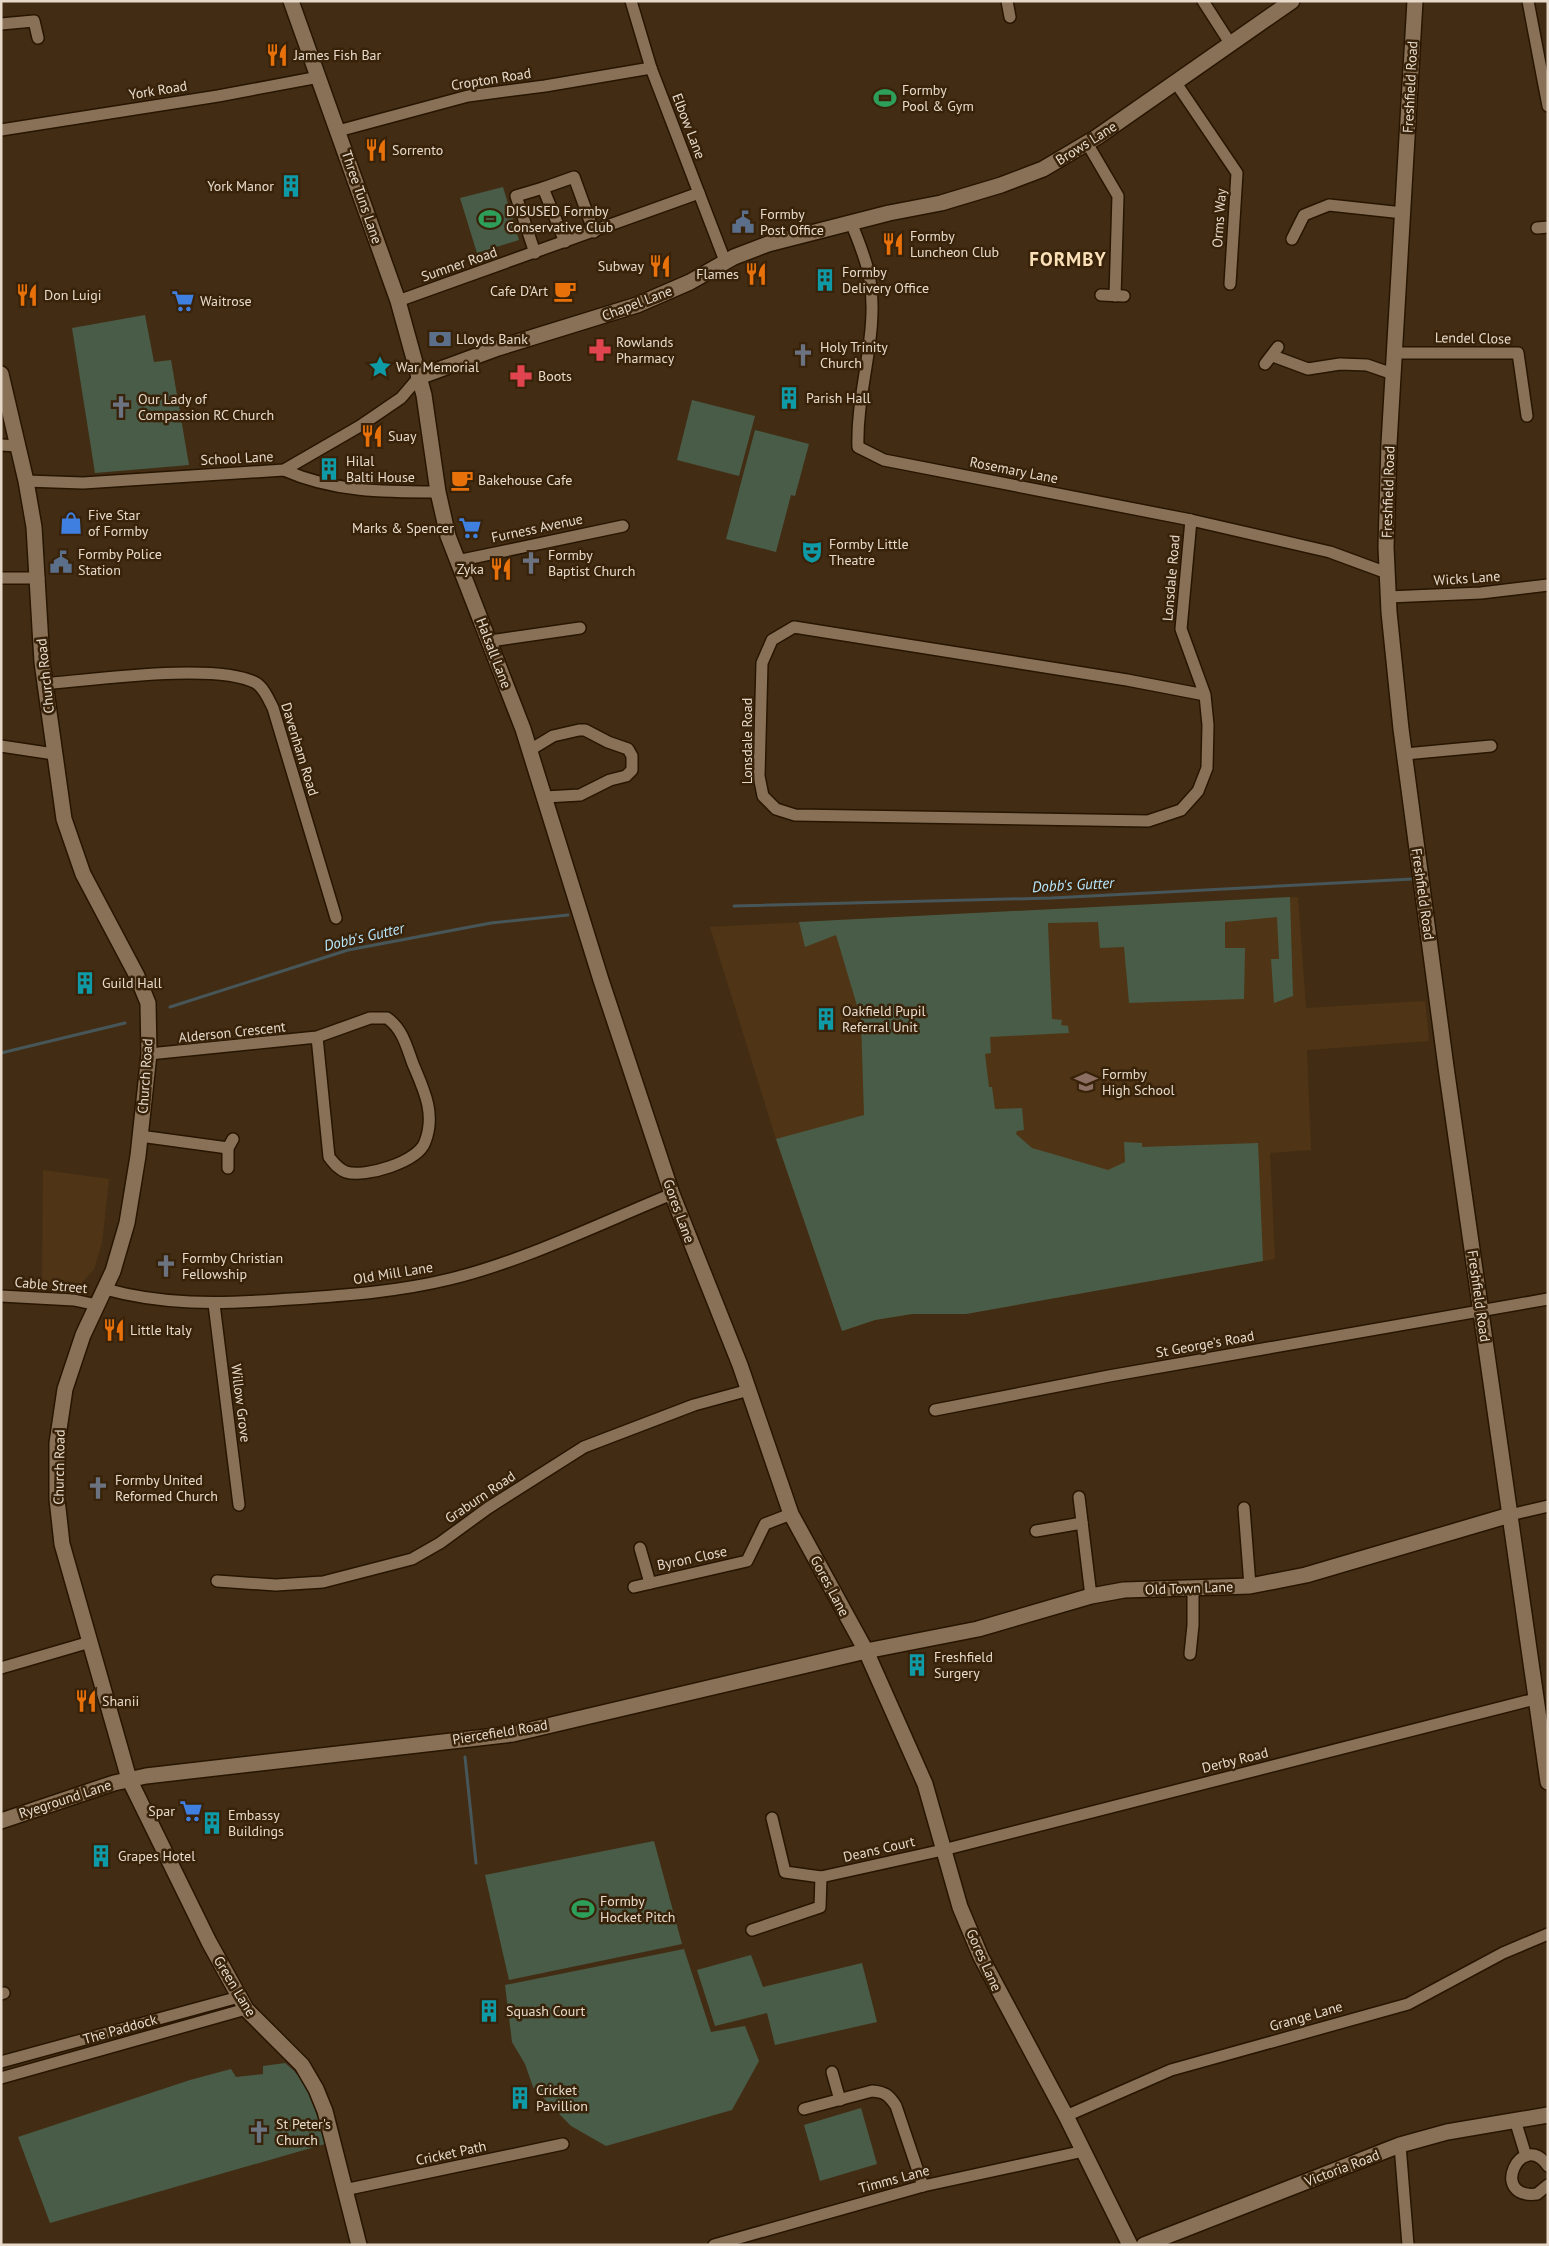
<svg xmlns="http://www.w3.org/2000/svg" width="1549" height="2246" viewBox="0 0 1549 2246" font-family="'PT Sans',sans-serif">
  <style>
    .built { fill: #4f3515 }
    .green { fill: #495c48 }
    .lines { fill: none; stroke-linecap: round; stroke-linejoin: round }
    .stream { stroke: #475659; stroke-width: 3 }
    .street-casing { stroke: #281500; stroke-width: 14 }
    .secondary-casing { stroke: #281500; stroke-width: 18 }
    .street { stroke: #897157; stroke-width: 11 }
    .secondary { stroke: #897157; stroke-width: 15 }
    .labels { text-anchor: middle; stroke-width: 5; stroke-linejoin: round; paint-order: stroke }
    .poi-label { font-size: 14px; fill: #e7dacb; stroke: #38230a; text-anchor: start }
    .street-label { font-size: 14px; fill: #e7dacb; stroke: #38230a }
    .water-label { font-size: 15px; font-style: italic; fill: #b7e7fd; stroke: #38230a }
    .district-label { font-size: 19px; font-weight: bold; letter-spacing: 1px; fill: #fadfb7; stroke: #38230a }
  </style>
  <rect width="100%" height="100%" fill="#422d14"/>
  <g class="built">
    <path d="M1298,897L1306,1008L1425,1001L1429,1041L1307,1050L1311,1150L1270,1153L1275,1259L966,1314H912L875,1320L842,1331L776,1139L710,927Z"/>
    <path d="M43,1170L109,1179L102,1243L94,1269L80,1285L73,1288H42Z"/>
  </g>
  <g class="green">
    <path d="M503,187L519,240L477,253L460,198Z"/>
    <path d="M145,315L154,362L171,360L189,465L95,473L72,328Z"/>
    <path d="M692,400L755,416L739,476L677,460Z"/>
    <path d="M755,430L809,444L795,496L791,495L776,552L726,539Z"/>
    <path d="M1290,897L1293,996L1274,1003L1271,959H1279L1277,917L1225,922V948H1245L1244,999L1129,1003L1124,947L1100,948L1098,922L1048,923L1052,1019L1062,1020L1061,1025L1068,1026L1069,1033L990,1037L991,1053L985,1054L989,1087H992L995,1109L1022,1108L1024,1130L1017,1131L1016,1134L1032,1148L1108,1170L1125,1162L1124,1142L1142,1143V1147L1258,1143L1263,1261L966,1314H912L875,1320L842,1331L776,1139L864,1115L861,1019L836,935L805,947L799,922Z"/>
    <path d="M654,1841L682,1944L509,1980L485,1875Z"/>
    <path d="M684,1949L711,2032L745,2026L759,2061L732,2110L606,2146L571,2126L533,2087L525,2064L512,2042L505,1985Z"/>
    <path d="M751,1955L763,1987L862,1963L877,2022L775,2045L767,2013L715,2026L697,1970Z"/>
    <path d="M285,2063C312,2083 316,2114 325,2144L50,2223L18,2137L190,2080L231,2069L236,2077L263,2074V2066Z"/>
    <path d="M861,2108L877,2164L820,2181L804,2125Z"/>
  </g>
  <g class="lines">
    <g class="stream">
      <path d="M734,906L1052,898L1412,879"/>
      <path d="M170,1007L348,950L491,923L568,915"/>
      <path d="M1,1053L125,1023"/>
      <path d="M465,1757L476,1863"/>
    </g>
    <defs>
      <g id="street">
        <path d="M631,1L651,68L725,261"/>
        <path d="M1007,1L1010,17"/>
        <path d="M1203,1L1230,43"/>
        <path d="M1528,1L1548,106"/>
        <path d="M1,24L34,21L38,38"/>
        <path d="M1176,83L1237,173L1230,284"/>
        <path d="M1,130L218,96L319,77"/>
        <path d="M338,131L468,96L545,86L651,68"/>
        <path d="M1087,143L1118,196L1115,296"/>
        <path d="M543,188L574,177L594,232"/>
        <path d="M851,222C858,241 867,260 870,280C879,334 856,392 858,447L884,460L1191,520L1330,552L1387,573"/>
        <path d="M1537,228L1548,227"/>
        <path d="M1292,239L1304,215L1329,205L1403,213"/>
        <path d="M535,253L516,196L543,188L565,242"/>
        <path d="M1101,295L1124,296"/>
        <path d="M398,301L699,193"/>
        <path d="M1394,353H1518L1527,416"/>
        <path d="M1273,356L1308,369L1340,364L1367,365L1393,374"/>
        <path d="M1265,364L1278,347"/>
        <path d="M1,445L18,446"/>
        <path d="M284,470C333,492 385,492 438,492"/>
        <path d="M26,481L83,483L284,470L360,426L401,398L419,377"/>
        <path d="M1191,520L1181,629L1205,695L1208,725L1207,768L1198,791L1181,810L1148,821L795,815L776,809L763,796L759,776L762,663L772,640L794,627L1127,680L1205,695"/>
        <path d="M457,561L623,526"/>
        <path d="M1,578H39"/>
        <path d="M1388,597L1481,593L1548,585"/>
        <path d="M490,641L580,628"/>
        <path d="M44,684C92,680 217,662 256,683C264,688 269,700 273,708L336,918"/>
        <path d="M1,746L54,754"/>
        <path d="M530,750L553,736L579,730H585L608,742L628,749L632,756V770L626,776L610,780L580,795L545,797"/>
        <path d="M1405,754L1491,746"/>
        <path d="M149,1054L317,1037L370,1018H387C403,1029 407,1048 413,1064C424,1090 436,1114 425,1142C418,1162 365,1178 346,1172C338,1169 334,1163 329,1157L317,1037"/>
        <path d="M140,1136L228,1148"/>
        <path d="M228,1168V1148L233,1139"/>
        <path d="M105,1289C163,1305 217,1304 277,1300C335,1296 393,1293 450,1279C524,1261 601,1223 672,1194"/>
        <path d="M1,1296L74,1300L97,1305"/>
        <path d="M214,1304L239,1505"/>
        <path d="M935,1410L1109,1376L1548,1299"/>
        <path d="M1079,1497L1091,1596"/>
        <path d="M1244,1508L1250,1586"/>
        <path d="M1510,1515L1548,1506"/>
        <path d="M1036,1531L1082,1523"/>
        <path d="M640,1548L650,1583"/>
        <path d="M217,1581L276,1585L323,1582L412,1559L440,1543L488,1508L584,1447L694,1405L749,1390"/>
        <path d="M634,1587L747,1561L765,1524L791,1514"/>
        <path d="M1190,1654L1193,1625V1588"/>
        <path d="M1,1668L90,1642"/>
        <path d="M772,1818L785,1872L821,1877L943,1850L1535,1699"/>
        <path d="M752,1930L820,1907L821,1877"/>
        <path d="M1,1994L4,1993"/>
        <path d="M1,2062L239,1997"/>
        <path d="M832,2072L840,2100"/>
        <path d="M1,2078L246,2009"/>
        <path d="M804,2109L872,2091C885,2092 889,2095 896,2106L923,2186"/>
        <path d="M1066,2116L1171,2070L1408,2004L1503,1953L1548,1934"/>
        <path d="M1515,2120L1526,2156"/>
        <path d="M1400,2145L1408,2245"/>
        <path d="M1548,2166C1521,2128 1488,2200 1537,2194L1548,2185"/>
        <path d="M344,2190L563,2144"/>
        <path d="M714,2245L923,2186L1084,2151"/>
      </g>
      <g id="secondary">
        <path d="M291,1L398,301L424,395L438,492L448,536L523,729L601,980L672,1194L740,1365L791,1514L866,1651L925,1784L960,1907L981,1957L1066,2116L1130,2245"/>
        <path d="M1415,1L1389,444L1386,547L1389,612L1401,729L1446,1067L1548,1782"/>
        <path d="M1,374L26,481L34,527L42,662L64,819L83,874L137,976L148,1003L149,1054L138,1156L127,1223L113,1271L83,1335L65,1389L57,1443V1499L62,1544L129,1779L209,1942L246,2009L302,2065L316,2089L325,2111L359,2245"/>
        <path d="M419,377L498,348L637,305L690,282L734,257L768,244L889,213L941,203L1001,185L1043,169L1097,137L1292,1"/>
        <path d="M1,1821L114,1783L146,1776L513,1734L866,1651L978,1629L1091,1596L1124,1590L1250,1586L1306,1575L1510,1515"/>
        <path d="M1144,2245L1400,2145L1447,2132L1548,2115"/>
      </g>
    </defs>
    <use href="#street" class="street-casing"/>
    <use href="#secondary" class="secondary-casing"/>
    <use href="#street" class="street"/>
    <use href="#secondary" class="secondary"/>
  </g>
  <defs>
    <symbol id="restaurant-bare" viewBox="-9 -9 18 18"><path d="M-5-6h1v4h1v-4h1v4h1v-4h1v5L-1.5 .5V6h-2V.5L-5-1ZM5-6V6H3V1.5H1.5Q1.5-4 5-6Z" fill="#e8710a" stroke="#38230a" stroke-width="2.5" paint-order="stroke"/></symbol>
    <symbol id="stadium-bare" viewBox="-9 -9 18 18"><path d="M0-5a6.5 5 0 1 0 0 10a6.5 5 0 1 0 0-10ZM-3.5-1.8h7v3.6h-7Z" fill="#2e9e5b" stroke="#38230a" stroke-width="2.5" paint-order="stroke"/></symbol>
    <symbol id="building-bare" viewBox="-9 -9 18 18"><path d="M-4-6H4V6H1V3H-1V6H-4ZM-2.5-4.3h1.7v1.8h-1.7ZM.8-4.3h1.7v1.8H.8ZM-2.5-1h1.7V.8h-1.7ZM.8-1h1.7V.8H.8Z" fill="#0f9aa8" stroke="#38230a" stroke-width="2.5" paint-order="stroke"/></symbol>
    <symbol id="civic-bare" viewBox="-9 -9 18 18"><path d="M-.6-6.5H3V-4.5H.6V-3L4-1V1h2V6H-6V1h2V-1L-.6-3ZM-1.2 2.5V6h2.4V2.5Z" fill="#5c6f8a" stroke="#38230a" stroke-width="2.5" paint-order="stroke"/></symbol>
    <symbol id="cafe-bare" viewBox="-9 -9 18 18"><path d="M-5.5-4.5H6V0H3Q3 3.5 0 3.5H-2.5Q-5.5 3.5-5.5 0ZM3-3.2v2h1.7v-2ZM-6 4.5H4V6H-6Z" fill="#e8710a" stroke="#38230a" stroke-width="2.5" paint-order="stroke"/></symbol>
    <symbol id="supermarket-bare" viewBox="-9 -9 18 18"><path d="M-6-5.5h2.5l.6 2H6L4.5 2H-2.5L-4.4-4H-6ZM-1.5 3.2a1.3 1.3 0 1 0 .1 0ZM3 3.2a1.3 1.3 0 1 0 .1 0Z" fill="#3f7fe0" stroke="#38230a" stroke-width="2.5" paint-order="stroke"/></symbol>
    <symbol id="bank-bare" viewBox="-9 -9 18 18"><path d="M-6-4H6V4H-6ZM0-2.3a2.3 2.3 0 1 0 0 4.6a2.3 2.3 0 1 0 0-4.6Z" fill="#5c6f8a" stroke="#38230a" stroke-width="2.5" paint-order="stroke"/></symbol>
    <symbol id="pharmacy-bare" viewBox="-9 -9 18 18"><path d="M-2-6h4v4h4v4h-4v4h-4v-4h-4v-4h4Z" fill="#e0444e" stroke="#38230a" stroke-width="2.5" paint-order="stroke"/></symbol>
    <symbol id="church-bare" viewBox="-9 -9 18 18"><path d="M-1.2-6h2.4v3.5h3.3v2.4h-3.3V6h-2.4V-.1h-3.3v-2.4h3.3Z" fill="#6b7280" stroke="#38230a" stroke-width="2.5" paint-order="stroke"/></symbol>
    <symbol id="sight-bare" viewBox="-9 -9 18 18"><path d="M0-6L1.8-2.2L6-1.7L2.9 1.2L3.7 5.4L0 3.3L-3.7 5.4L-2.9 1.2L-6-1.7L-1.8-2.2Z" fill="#0f9aa8" stroke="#38230a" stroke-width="2.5" paint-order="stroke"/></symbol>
    <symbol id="shop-bare" viewBox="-9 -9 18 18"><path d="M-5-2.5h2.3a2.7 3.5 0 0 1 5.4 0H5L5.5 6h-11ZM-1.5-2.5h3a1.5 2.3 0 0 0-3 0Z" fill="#3f7fe0" stroke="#38230a" stroke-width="2.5" paint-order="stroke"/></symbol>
    <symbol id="theatre-bare" viewBox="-9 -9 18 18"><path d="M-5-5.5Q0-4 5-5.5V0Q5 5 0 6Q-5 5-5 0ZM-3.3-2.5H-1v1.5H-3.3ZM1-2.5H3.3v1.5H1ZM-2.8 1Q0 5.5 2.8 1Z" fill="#0f9aa8" stroke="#38230a" stroke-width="2.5" paint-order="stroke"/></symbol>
    <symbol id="school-bare" viewBox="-9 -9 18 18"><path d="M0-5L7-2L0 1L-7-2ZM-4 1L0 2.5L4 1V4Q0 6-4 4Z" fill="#8d6e63" stroke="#38230a" stroke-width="2.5" paint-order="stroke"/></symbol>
  </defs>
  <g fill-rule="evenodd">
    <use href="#restaurant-bare" x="261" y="39" width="32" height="32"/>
    <use href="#stadium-bare" x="869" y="82" width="32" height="32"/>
    <use href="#restaurant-bare" x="360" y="134" width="32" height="32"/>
    <use href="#building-bare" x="275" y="170" width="32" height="32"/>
    <use href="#stadium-bare" x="474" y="203" width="32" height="32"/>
    <use href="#civic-bare" x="727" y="206" width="32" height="32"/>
    <use href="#restaurant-bare" x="877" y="228" width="32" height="32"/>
    <use href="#restaurant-bare" x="644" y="250" width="32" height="32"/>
    <use href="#restaurant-bare" x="740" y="258" width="32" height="32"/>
    <use href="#building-bare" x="809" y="264" width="32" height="32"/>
    <use href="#cafe-bare" x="549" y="275" width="32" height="32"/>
    <use href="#restaurant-bare" x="11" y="279" width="32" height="32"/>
    <use href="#supermarket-bare" x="167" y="285" width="32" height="32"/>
    <use href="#bank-bare" x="424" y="323" width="32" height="32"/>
    <use href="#pharmacy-bare" x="584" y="334" width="32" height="32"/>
    <use href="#church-bare" x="787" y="339" width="32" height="32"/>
    <use href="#sight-bare" x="364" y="351" width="32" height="32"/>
    <use href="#pharmacy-bare" x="505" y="360" width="32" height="32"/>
    <use href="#building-bare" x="773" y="382" width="32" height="32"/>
    <use href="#church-bare" x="105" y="391" width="32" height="32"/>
    <use href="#restaurant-bare" x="356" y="420" width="32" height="32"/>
    <use href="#building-bare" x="313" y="453" width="32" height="32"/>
    <use href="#cafe-bare" x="446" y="464" width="32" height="32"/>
    <use href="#shop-bare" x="55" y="507" width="32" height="32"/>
    <use href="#supermarket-bare" x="454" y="512" width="32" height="32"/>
    <use href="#theatre-bare" x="796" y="536" width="32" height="32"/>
    <use href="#civic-bare" x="45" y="546" width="32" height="32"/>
    <use href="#church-bare" x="515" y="547" width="32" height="32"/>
    <use href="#restaurant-bare" x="485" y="553" width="32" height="32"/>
    <use href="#building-bare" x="69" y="967" width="32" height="32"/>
    <use href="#building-bare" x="810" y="1003" width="32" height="32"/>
    <use href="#school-bare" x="1070" y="1066" width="32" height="32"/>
    <use href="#church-bare" x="150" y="1250" width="32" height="32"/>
    <use href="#restaurant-bare" x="98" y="1314" width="32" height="32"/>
    <use href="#church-bare" x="82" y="1472" width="32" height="32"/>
    <use href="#building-bare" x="901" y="1649" width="32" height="32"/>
    <use href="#restaurant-bare" x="70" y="1685" width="32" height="32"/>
    <use href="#supermarket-bare" x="175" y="1795" width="32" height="32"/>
    <use href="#building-bare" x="196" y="1807" width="32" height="32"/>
    <use href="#building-bare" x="85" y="1840" width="32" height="32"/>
    <use href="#stadium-bare" x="567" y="1893" width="32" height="32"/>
    <use href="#building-bare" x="473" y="1995" width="32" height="32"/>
    <use href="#building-bare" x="504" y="2082" width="32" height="32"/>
    <use href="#church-bare" x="243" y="2116" width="32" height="32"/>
  </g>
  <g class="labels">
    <g class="poi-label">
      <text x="294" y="60">James Fish Bar</text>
      <text x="902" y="95">Formby<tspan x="902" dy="16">Pool &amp; Gym</tspan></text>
      <text x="392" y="155">Sorrento</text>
      <text x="274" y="191" text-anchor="end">York Manor</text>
      <text x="506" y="216">DISUSED Formby<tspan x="506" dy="16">Conservative Club</tspan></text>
      <text x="760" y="219">Formby<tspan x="760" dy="16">Post Office</tspan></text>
      <text x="910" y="241">Formby<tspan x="910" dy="16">Luncheon Club</tspan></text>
      <text x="644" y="271" text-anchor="end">Subway</text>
      <text x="842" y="277">Formby<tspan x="842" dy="16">Delivery Office</tspan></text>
      <text x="739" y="279" text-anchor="end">Flames</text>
      <text x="548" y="296" text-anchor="end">Cafe D'Art</text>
      <text x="44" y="300">Don Luigi</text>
      <text x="200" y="306">Waitrose</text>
      <text x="456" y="344">Lloyds Bank</text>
      <text x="616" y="347">Rowlands<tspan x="616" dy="16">Pharmacy</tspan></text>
      <text x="820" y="352">Holy Trinity<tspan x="820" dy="16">Church</tspan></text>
      <text x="396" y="372">War Memorial</text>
      <text x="538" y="381">Boots</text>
      <text x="806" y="403">Parish Hall</text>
      <text x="138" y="404">Our Lady of<tspan x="138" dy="16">Compassion RC Church</tspan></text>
      <text x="388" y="441">Suay</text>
      <text x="346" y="466">Hilal<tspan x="346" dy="16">Balti House</tspan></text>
      <text x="478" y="485">Bakehouse Cafe</text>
      <text x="88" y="520">Five Star<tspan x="88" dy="16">of Formby</tspan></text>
      <text x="454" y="533" text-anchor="end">Marks &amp; Spencer</text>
      <text x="829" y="549">Formby Little<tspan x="829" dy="16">Theatre</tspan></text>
      <text x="78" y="559">Formby Police<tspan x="78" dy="16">Station</tspan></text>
      <text x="548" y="560">Formby<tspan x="548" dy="16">Baptist Church</tspan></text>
      <text x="484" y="574" text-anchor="end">Zyka</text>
      <text x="102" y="988">Guild Hall</text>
      <text x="842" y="1016">Oakfield Pupil<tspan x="842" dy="16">Referral Unit</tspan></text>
      <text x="1102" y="1079">Formby<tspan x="1102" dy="16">High School</tspan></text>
      <text x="182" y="1263">Formby Christian<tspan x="182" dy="16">Fellowship</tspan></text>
      <text x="130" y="1335">Little Italy</text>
      <text x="115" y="1485">Formby United<tspan x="115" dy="16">Reformed Church</tspan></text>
      <text x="934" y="1662">Freshfield<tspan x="934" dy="16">Surgery</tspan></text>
      <text x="102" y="1706">Shanii</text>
      <text x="175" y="1816" text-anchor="end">Spar</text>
      <text x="228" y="1820">Embassy<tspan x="228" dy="16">Buildings</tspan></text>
      <text x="118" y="1861">Grapes Hotel</text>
      <text x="600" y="1906">Formby<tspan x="600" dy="16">Hocket Pitch</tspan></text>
      <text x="506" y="2016">Squash Court</text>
      <text x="536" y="2095">Cricket<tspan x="536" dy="16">Pavillion</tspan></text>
      <text x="276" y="2129">St Peter's<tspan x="276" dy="16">Church</tspan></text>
    </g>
    <g class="street-label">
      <text transform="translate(491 79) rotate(-9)" y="5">Cropton Road</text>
      <text transform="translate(1410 87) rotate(-87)" y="5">Freshfield Road</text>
      <text transform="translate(158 90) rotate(-9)" y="5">York Road</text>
      <text transform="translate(689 126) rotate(69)" y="5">Elbow Lane</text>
      <text transform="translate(1086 143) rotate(-32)" y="5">Brows Lane</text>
      <text transform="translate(362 197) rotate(71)" y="5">Three Tuns Lane</text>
      <text transform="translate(1219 218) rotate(-86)" y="5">Orms Way</text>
      <text transform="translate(459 264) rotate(-19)" y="5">Sumner Road</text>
      <text transform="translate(637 303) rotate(-21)" y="5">Chapel Lane</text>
      <text transform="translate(1473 338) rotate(1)" y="5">Lendel Close</text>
      <text transform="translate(237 458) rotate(-3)" y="5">School Lane</text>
      <text transform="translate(1014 470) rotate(11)" y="5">Rosemary Lane</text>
      <text transform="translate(1388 492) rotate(-88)" y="5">Freshfield Road</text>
      <text transform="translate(537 528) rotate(-12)" y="5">Furness Avenue</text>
      <text transform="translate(1171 578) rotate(-85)" y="5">Lonsdale Road</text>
      <text transform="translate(1467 578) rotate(-4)" y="5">Wicks Lane</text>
      <text transform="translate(494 653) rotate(69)" y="5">Halsall Lane</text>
      <text transform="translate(45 676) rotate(-96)" y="5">Church Road</text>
      <text transform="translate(747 741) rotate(-90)" y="5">Lonsdale Road</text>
      <text transform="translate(300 749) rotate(73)" y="5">Davenham Road</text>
      <text transform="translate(1423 894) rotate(82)" y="5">Freshfield Road</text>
      <text transform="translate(232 1032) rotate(-6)" y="5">Alderson Crescent</text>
      <text transform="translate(145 1076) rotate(-86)" y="5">Church Road</text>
      <text transform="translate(679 1211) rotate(70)" y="5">Gores Lane</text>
      <text transform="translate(393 1273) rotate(-9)" y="5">Old Mill Lane</text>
      <text transform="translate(51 1285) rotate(5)" y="5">Cable Street</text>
      <text transform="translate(1479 1296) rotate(82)" y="5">Freshfield Road</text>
      <text transform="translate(1205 1344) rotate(-10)" y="5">St George's Road</text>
      <text transform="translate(241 1403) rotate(83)" y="5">Willow Grove</text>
      <text transform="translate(59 1467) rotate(-89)" y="5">Church Road</text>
      <text transform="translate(480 1497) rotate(-34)" y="5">Graburn Road</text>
      <text transform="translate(692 1558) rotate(-12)" y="5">Byron Close</text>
      <text transform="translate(830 1586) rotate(62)" y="5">Gores Lane</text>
      <text transform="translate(1189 1588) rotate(-2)" y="5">Old Town Lane</text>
      <text transform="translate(500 1732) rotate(-9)" y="5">Piercefield Road</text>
      <text transform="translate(1235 1760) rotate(-14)" y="5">Derby Road</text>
      <text transform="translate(65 1799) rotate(-18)" y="5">Ryeground Lane</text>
      <text transform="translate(879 1849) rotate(-13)" y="5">Deans Court</text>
      <text transform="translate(984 1960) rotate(66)" y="5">Gores Lane</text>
      <text transform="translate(235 1986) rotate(59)" y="5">Green Lane</text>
      <text transform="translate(1306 2016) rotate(-16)" y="5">Grange Lane</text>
      <text transform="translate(120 2029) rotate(-16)" y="5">The Paddock</text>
      <text transform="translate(451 2153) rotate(-12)" y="5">Cricket Path</text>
      <text transform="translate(1342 2168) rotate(-21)" y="5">Victoria Road</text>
      <text transform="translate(894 2179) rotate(-15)" y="5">Timms Lane</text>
    </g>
    <g class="water-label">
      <text transform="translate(1073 885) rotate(-3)" y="5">Dobb's Gutter</text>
      <text transform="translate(364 937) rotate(-13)" y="5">Dobb's Gutter</text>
    </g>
    <g class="district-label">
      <text x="1068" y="266">FORMBY</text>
    </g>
  </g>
  <rect width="1549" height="2246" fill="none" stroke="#e7dacb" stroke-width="5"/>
</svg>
